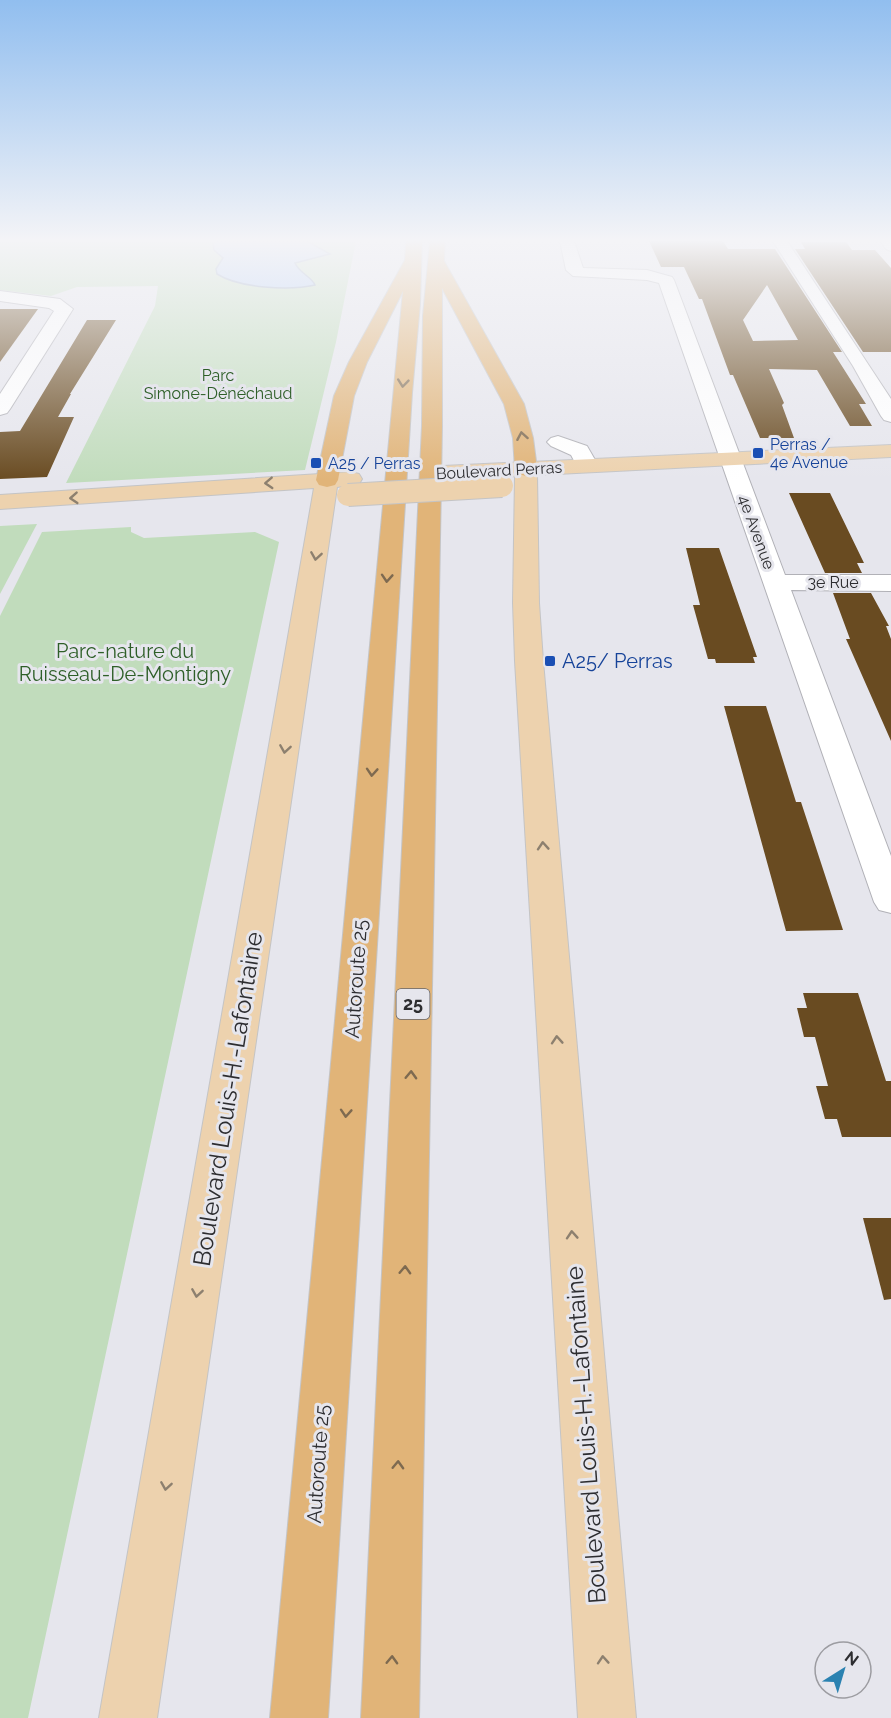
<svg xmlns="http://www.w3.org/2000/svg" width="891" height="1718" viewBox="0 0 891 1718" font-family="Raleway,sans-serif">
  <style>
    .green { fill: #c1dcbc }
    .water { fill: #b0cdfa; stroke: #899dbd; stroke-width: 1.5 }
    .building { fill: #694b21; fill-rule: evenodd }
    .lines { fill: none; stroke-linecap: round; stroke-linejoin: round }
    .minor-casing { stroke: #b1b1b7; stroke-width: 2 }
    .major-casing { stroke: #c4c4c5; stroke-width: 2 }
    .highway-casing { stroke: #c4c4c5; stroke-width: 2 }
    .minor { fill: #fff; fill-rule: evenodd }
    .major { fill: #edd2ae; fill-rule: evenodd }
    .highway { fill: #e1b478; fill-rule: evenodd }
    .major-bridge-casing { stroke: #c4c4c5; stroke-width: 24; stroke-linecap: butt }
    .major-bridge { stroke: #edd2ae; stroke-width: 22 }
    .oneway { stroke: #7e6a50 }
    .oneway2 { stroke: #8d806f }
    .transit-dot { fill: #1a4fb4; stroke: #e6e6ed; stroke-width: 2 }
    .labels { text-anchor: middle; stroke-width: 6; stroke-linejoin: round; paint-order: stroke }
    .far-park-label { font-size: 16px; fill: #2e5f28; stroke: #e6e6ed }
    .far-transit-label { font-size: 16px; fill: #164399; stroke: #e6e6ed; text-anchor: start }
    .far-street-label { font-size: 16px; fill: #2d2d30; stroke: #e6e6ed }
    .shield { fill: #e6e6ed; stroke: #646469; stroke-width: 1.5 }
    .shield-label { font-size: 18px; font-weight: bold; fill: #2d2d30 }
    .park-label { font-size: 20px; fill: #2e5f28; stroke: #e6e6ed }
    .transit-label { font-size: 20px; fill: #164399; stroke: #e6e6ed; text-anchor: start }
    .street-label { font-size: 20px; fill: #2d2d30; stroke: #e6e6ed }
    .near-street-label { font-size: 24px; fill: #2d2d30; stroke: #e6e6ed }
  </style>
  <rect width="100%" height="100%" fill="#e6e6ed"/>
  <g class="green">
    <path d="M0,241H217L213,243L214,250L223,258L216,269L217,274L220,276C247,288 286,291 315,285C311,276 299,273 295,263L327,255L318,246L307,241H356L336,342L305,470L66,483L155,306L158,286L77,287L51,296L0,290Z"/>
    <path d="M37,524L0,594V526Z"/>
    <path d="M131,527V532L144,538L255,532L279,542L28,1718H0V616L42,532Z"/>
  </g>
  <path class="water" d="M217,241H307L330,254L295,263C299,273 312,277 315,285C289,291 239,288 217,274L216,269L223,258L214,250L213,243Z"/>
  <g class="building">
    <path d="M649,241H723L728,249H775L842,352H833L866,404H859L872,426H850L817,370L769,369L784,403L782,405L794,438H760L733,375H730L702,299H699L684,267H661ZM767,285L798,340L753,341L743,320Z"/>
    <path d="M801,242H846L852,250H875L891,268V352H863L795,249H805Z"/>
    <path d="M0,309H38L0,362Z"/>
    <path d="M87,320H116L70,394H71L58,417H74L47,477L0,479V432L20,431Z"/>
    <path d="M789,493H830L864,563H857L862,573H825Z"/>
    <path d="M686,548H719L757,657H753L755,663H716L715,659H708L693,605H700Z"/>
    <path d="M833,593H871L889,626H886L891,639V741L846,639H850Z"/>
    <path d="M724,706H766L796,802H801L843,930L786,931Z"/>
    <path d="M803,993H858L886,1081H891V1137H842L837,1119H825L816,1086H828L815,1037H804L797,1008H807Z"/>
    <path d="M863,1218H891V1299L884,1300Z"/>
  </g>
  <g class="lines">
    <defs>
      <g id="minor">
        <path d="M560,241H574L583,268L647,270L672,277L674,280L785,575H891V591L791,590L891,856V913L879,910L874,902L659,283L647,280L573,276L566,270Z"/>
        <path d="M773,241H787L891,399V422L884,420L881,416L853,366Z"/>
        <path d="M880,241H891V251L886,249Z"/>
        <path d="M0,291L60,299L73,309L10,409L7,413L0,415V394L54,311L49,308L0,301Z"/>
        <path d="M558,436L587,446L598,465L595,470L587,472L579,470L571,455L551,446L547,442L551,438Z"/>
      </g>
      <g id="major">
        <path d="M891,445V457L537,475L539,603L543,661L636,1718H578L515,661L513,603L515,476L443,480L435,478L432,473L435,468L443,466Z"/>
        <path d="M351,472L359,474L362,479L359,484L337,487L157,1718H99L314,488L0,509V495Z"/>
      </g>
      <g id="highway">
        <path d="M406,241H422L420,304L412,393L328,1718H270L403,291L367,362L354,396L338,480L335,485L327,487L319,485L316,480L334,396L349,362L405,260Z"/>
        <path d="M430,241H445L444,261L524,404L533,438L537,469L534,474L526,476L518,474L515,469L513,438L504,404L442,288V426L419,1718H361L422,426L423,316Z"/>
      </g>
    </defs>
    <use href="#minor" class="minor-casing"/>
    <use href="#major" class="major-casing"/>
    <use href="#highway" class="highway-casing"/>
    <use href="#minor" class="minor"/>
    <use href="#major" class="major"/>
    <use href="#highway" class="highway"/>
    <defs>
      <path id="major-bridge" d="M348,495L502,486"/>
    </defs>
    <use href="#major-bridge" class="major-bridge-casing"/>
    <use href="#major-bridge" class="major-bridge"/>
  </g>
  <defs><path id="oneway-chevron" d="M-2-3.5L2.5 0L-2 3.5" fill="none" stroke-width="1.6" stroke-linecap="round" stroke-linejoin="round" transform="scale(1.5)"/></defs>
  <g class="oneway">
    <use href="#oneway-chevron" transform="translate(403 383) rotate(96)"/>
    <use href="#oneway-chevron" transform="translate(522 436) rotate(-100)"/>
    <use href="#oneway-chevron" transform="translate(387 578) rotate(94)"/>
    <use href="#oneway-chevron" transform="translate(372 772) rotate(94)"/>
    <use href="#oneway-chevron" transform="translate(411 1075) rotate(-88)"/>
    <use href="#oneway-chevron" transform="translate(346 1113) rotate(94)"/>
    <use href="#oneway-chevron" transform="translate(405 1270) rotate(-88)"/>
    <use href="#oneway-chevron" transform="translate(398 1465) rotate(-88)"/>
    <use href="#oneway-chevron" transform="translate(392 1660) rotate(-88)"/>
  </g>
  <g class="oneway2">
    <use href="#oneway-chevron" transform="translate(269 483) rotate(177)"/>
    <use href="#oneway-chevron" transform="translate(74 498) rotate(176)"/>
    <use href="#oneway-chevron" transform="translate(316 556) rotate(99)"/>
    <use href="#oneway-chevron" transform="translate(285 749) rotate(99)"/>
    <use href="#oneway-chevron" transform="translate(543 846) rotate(-94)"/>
    <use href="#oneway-chevron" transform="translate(557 1040) rotate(-94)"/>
    <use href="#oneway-chevron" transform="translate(572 1235) rotate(-94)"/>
    <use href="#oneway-chevron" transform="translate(197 1293) rotate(99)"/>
    <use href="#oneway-chevron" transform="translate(166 1486) rotate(99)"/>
    <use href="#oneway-chevron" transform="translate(603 1660) rotate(-94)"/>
  </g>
  <linearGradient id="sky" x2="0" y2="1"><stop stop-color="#91beef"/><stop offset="0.5" stop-color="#f4f4f7"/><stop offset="1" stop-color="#f4f4f7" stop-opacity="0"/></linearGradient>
  <rect width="891" height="481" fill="url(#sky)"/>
  <g class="transit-dot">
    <rect x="752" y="447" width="12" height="12" rx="3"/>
    <rect x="310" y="457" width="12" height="12" rx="3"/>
    <rect x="544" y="655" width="12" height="12" rx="3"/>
  </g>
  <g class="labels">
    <g class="far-park-label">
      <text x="218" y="381">Parc<tspan x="218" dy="18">Simone-Dénéchaud</tspan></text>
    </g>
    <g class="far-transit-label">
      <text x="770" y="450">Perras /<tspan x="770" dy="18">4e Avenue</tspan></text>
      <text x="328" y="469">A25 / Perras</text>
    </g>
    <g class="far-street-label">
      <text transform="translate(499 470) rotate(-3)" y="6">Boulevard Perras</text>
      <text transform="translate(757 532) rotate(70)" y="6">4e Avenue</text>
      <text x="833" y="588">3e Rue</text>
    </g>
    <rect class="shield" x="396.5" y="989" width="33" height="30" rx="4.5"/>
    <g class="shield-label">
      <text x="413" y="1010">25</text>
    </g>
    <g class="park-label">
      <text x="125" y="658">Parc-nature du<tspan x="125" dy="23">Ruisseau-De-Montigny</tspan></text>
    </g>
    <g class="transit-label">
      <text x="562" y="668">A25/ Perras</text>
    </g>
    <g class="street-label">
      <text transform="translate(356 979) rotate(-86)" y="7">Autoroute 25</text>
      <text transform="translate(318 1464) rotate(-86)" y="7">Autoroute 25</text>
    </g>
    <g class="near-street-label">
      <text transform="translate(228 1099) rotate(-81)" y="8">Boulevard Louis-H.-Lafontaine</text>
      <text transform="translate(586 1435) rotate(-94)" y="8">Boulevard Louis-H.-Lafontaine</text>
    </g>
  </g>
  <g transform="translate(843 1670) rotate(37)"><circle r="28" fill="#e6e6ed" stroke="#9c9ca1" stroke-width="1.5"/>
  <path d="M0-4.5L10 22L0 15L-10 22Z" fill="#2b82b1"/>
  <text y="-9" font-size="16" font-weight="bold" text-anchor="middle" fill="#2d2d30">N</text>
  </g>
</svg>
